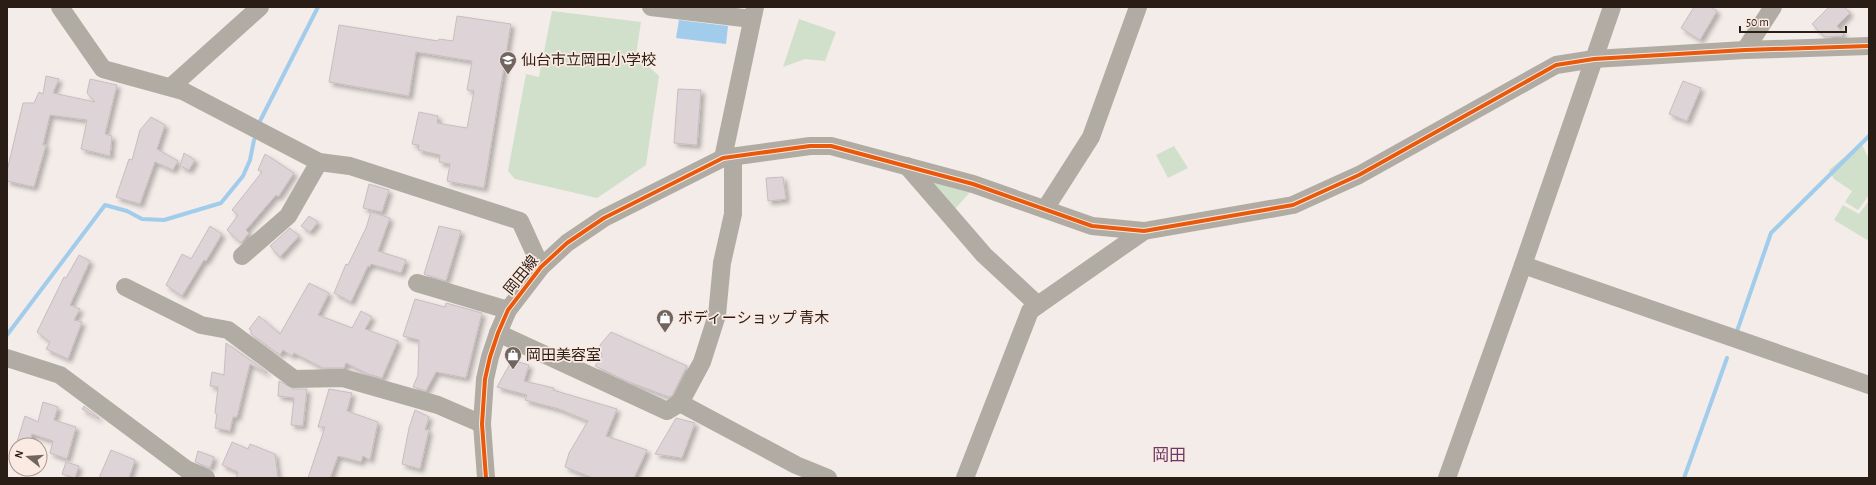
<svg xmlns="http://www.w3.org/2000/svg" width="1876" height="485" viewBox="0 0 1876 485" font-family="'Alegreya Sans','Noto Sans JP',sans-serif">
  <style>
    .green { fill: #d0e0cb }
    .water { fill: #a1ccec }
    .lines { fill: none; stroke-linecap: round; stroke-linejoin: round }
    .stream { stroke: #a1ccec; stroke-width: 4 }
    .building { fill: #ded4d7; stroke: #c7bdc0; filter: url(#shadow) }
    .minor { stroke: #b1aca3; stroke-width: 18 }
    .cycleway-casing { stroke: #faeae2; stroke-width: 6 }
    .cycleway { stroke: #e8590c; stroke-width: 4 }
    .labels { text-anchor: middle; stroke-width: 3.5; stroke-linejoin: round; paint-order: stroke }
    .poi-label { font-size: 15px; fill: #2a1d16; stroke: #faeae2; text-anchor: start }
    .street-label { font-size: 15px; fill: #2a1d16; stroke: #faeae2 }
    .quarter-label { font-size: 17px; fill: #6a386a; stroke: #faeae2 }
  </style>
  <defs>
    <filter id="shadow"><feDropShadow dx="3.5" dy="3.5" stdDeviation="2" flood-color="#0004"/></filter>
  </defs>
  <rect width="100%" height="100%" fill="#f4ece8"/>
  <g class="green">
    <path d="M552,11L641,22L636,55L659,76L646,165L597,198L515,179L508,171L526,74L539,77Z"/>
    <path d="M799,19L836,32L825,61L805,59L783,67Z"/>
    <path d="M1861,143L1869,159V195L1858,210L1845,202L1852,191L1834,179L1829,170Z"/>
    <path d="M1174,146L1188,168L1168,178L1156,155Z"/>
    <path d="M934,181L973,189L952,212L931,188Z"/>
    <path d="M1869,201V241L1834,220L1843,205L1859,214Z"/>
  </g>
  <path class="water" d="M679,20L728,26L726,44L676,38Z"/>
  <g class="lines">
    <g class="stream">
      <path d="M259,123L318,7"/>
      <path d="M1736,334L1771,233L1869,136"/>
      <path d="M7,335L105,205L127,211L142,219L164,220L221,203L243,176L250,160L254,140"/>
      <path d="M1684,478L1727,358"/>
    </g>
  </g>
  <g class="building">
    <path d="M1694,7H1711L1717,11L1700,40L1681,28Z"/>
    <path d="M1829,7H1844L1850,13L1837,26L1844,34L1842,36L1825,37L1812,24Z"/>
    <path d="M457,16L511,24L484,188L447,181L450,164L439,162L440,155L418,150L419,145L412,144L419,112L438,116L437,123L467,128L474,91L467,90L472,61L416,52L409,96L329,82L339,25L438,41L439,39L453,41Z"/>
    <path d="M46,76L59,79L53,93L95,102L87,93L90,79L117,85L105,134L112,136L110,156L81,149L87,120L50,115L43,145H46L34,187L7,181V171L23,103H34L39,92L43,94Z"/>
    <path d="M1683,81L1701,88L1687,121L1669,114Z"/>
    <path d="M678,89L701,90L697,145L674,143Z"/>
    <path d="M151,117L165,125L157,149L178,161L173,170L155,162L140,204L116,197L129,159L132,160L140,130Z"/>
    <path d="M184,153L195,160L189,170L180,166Z"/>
    <path d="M265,154L294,173L278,197L276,195L246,230L249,233L241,243L227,230L238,215L232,210L262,172L258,170Z"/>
    <path d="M783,177L786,199L768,201L766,178Z"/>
    <path d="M369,184L389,190L382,212L363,208Z"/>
    <path d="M371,212L390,218L378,251L406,260L401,273L371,264L370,267L368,266L351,302L334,293L346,264L348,265L366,228Z"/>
    <path d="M309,216L318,222L310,232L301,226Z"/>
    <path d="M210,226L222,234L206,261L204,260L182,296L166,285L182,254L191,259Z"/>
    <path d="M439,226L461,231L446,281L424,274Z"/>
    <path d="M290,228L299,236L280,257L270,246Z"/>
    <path d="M79,255L90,261L70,305L80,309L74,320L82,322L68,359L46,349L50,342L37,332L64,277L66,278Z"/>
    <path d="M309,283L329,293L318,315L352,328L361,311L372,317L365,329L398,341L382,378L368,374L346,363L344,368H323L294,353L292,356L283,350L280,355L251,334V330L249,329L259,316L280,334Z"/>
    <path d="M415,299L445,307L446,303L482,313L466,378L436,372L426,391L413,387L418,375L419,340L403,336Z"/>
    <path d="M611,332L687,366L672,396L669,397L629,382L595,366L602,356L600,345Z"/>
    <path d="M226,343L267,372L266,373L250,364L237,417H233L230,431L215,428L217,414L215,413L218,387L210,386L212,372L224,375Z"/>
    <path d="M512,360L529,365L524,381L554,388L553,390L617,409L606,436L647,450L634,478H593L565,467L569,453L588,421L559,409L525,400L527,395L497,387Z"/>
    <path d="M279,381L294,389H307L303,426L291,425L294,398L278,396Z"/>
    <path d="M329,389L352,393L347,411L378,422L370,460L363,456L361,462L338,456L330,478H308L325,427H318Z"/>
    <path d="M43,402L58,407L54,420L76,427L67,459L50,453L53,441L32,434L29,445H16L25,416L38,422Z"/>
    <path d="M84,406L99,418V419L82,409Z"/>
    <path d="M415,410L429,417L425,430H429L420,469L402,464L409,428Z"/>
    <path d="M676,418L695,423L682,458L655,454Z"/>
    <path d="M232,442L248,449L250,444L275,454L278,478H236L238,472L222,465Z"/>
    <path d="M111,450L135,460L129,478H99Z"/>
    <path d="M198,451L214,457L210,468L195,462Z"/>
    <path d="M66,462L79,466L75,478L62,474Z"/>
  </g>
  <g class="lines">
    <g class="minor">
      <path d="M60,7L103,69L183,91L319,162L350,166L520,221L541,267"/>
      <path d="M651,7L752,19"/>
      <path d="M1745,50L1773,7"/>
      <path d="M172,86L260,7"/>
      <path d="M723,158L755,7"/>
      <path d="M907,166L984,255L1038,305L1030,311L965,478"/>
      <path d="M1045,209L1091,137L1138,7"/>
      <path d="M242,256L288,216L319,162"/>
      <path d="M1523,265L1869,385"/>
      <path d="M417,283L508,310"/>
      <path d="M125,287L201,325L228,330L294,379L343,378L438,405L482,424"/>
      <path d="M1038,305L1144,231"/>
      <path d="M498,333L667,411L680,403L702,362L717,315L722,263L733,214V157"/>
      <path d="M7,358L60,375L186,469L206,478"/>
      <path d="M680,403L796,465L828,478"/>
      <path d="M486,478L482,424L485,379L490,357L498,333L508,310L541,267L567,243L604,218L723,158L810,146H831L973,184L1092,226L1144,231L1293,205L1359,175L1556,65L1594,59L1745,50L1869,46"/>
      <path d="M1447,478L1523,265L1612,7"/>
    </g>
    <defs>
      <path id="cycleway" d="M486,478L482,424L485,379L490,357L498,333L508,310L541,267L567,243L604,218L723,158L810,146H831L973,184L1092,226L1144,231L1293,205L1359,175L1556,65L1594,59L1745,50L1869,46"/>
    </defs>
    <use href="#cycleway" class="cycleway-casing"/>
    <use href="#cycleway" class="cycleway"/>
  </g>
  <defs>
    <symbol id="school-pin" viewBox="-11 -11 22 30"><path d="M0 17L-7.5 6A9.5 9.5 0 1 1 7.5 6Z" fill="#716560" stroke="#faeae2"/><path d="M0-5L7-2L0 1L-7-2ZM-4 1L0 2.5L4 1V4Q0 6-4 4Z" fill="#fff"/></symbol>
    <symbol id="shop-pin" viewBox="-11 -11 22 30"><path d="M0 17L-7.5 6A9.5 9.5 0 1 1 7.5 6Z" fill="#716560" stroke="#faeae2"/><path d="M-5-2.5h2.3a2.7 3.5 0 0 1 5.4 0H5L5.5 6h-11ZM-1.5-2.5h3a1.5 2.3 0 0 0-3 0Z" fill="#fff"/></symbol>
  </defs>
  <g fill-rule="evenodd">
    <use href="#school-pin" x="498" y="50" width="20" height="27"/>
    <use href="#shop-pin" x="655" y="308" width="20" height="27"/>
    <use href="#shop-pin" x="503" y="345" width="20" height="27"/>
  </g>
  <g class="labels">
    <g class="poi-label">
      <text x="521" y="65">仙台市立岡田小学校</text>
      <text x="678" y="323">ボディーショップ 青木</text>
      <text x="526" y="360">岡田美容室</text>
    </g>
    <g class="street-label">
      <text transform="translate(521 275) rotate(-51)" y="5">岡田線</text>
    </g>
    <g class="quarter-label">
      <text x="1169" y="461">岡田</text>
    </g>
  </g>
  <rect width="1876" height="485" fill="none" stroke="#2a1d16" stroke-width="16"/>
  <g transform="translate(28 457) rotate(287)"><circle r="19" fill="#faeae2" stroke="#a79890"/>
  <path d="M0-3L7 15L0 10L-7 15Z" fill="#716560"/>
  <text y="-6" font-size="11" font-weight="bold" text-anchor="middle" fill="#2a1d16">N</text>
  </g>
  <path d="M1740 26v6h106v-6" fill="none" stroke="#2a1d16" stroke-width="2"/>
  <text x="1746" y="26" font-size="12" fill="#2a1d16" stroke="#faeae2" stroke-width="3" paint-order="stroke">50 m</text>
</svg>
